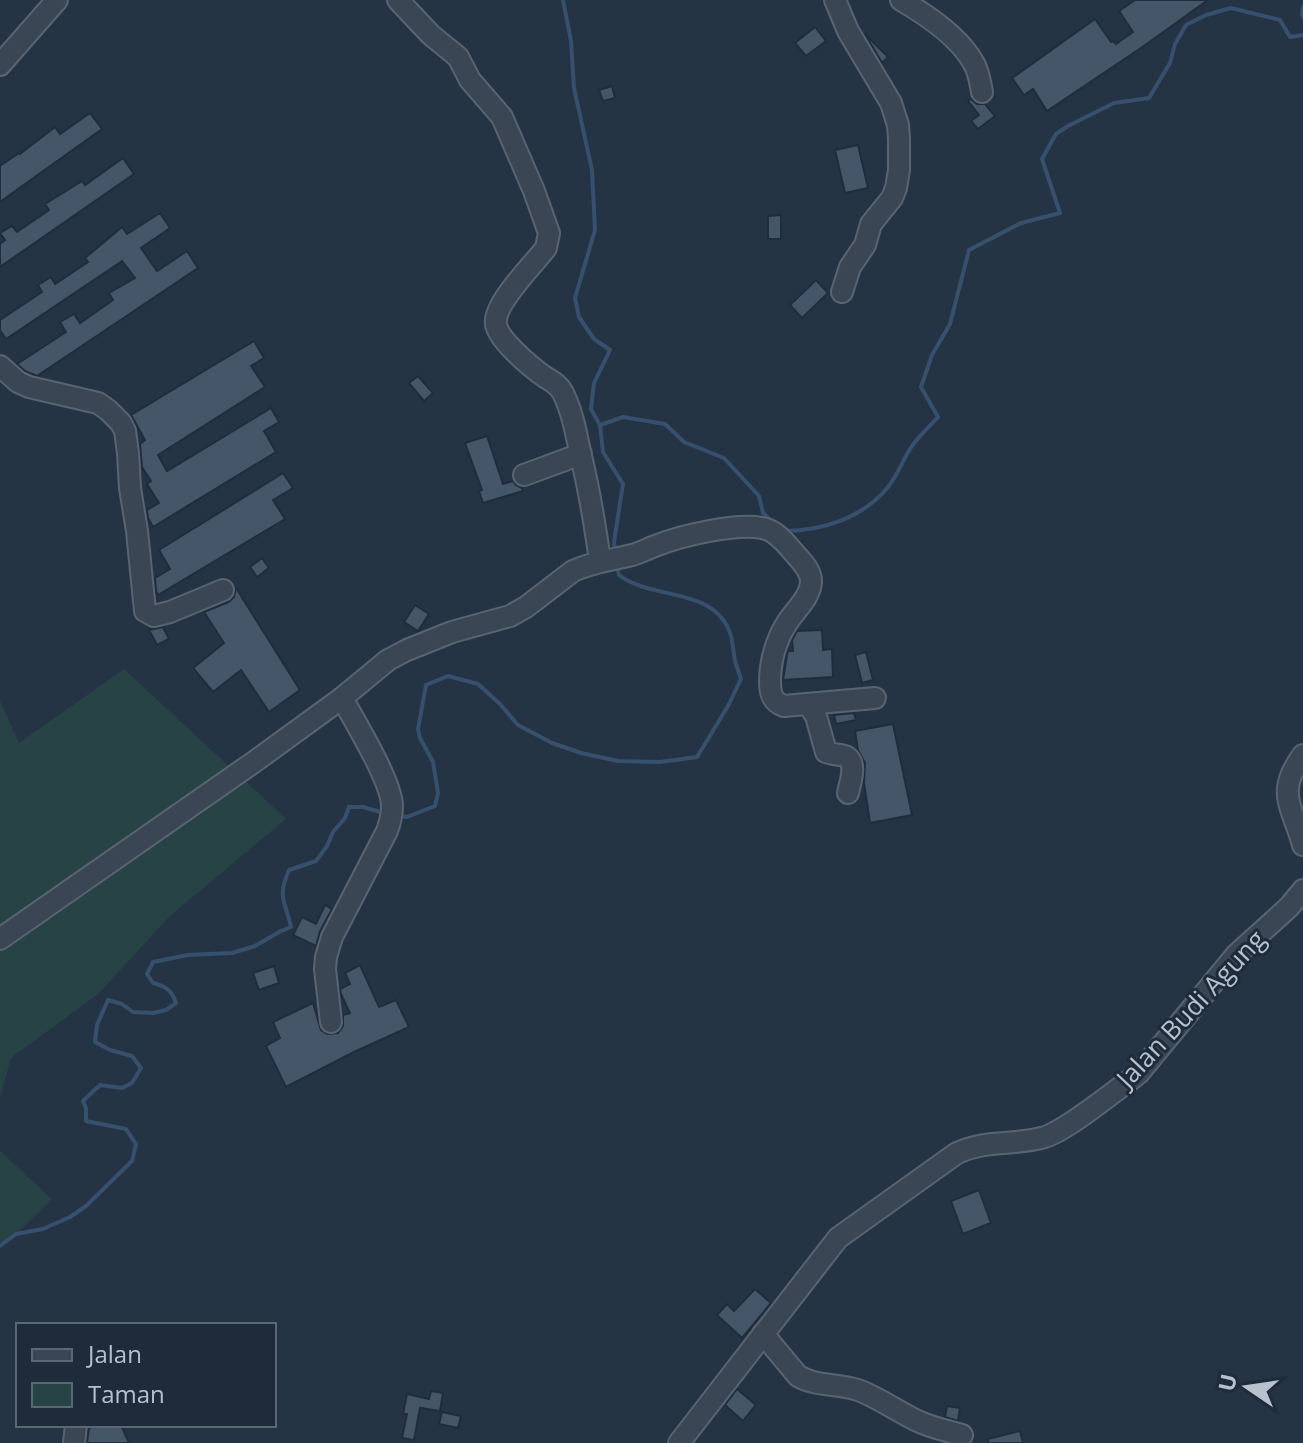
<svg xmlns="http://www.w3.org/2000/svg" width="1303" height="1443" viewBox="0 0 1303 1443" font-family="'Open Sans',sans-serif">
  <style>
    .green { fill: #274346 }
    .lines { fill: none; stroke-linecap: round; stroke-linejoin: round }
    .stream { stroke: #37506d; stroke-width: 4 }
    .building { fill: #465669; stroke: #202d3c; stroke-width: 2 }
    .minor-casing { stroke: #586472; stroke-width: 24 }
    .minor { stroke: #3a4654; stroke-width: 20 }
    .labels { text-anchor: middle; stroke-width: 6; stroke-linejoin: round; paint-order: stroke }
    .street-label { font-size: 26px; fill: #b7c1ce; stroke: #1e2b3a }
  </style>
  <rect width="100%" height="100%" fill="#253445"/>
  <g class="green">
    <path d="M124,669L286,819L170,916L98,994L11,1058L0,1098V701L19,743Z"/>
    <path d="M0,1151L52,1199L16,1234L0,1246Z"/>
  </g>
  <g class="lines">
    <g class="stream">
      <path d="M563,0L571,41L574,88L592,170L595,230L575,298L579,317L594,339L610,350L594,383L591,409L600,425L623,417L665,424L684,442L724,458L759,496L763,513L774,523"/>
      <path d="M1303,7L1302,14L1303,17"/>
      <path d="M600,425L603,452L623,484L614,542L615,552"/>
      <path d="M784,531C822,531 863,518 888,487C897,476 902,462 910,449C917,438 929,427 938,417L921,387L932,355L950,324L969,250L1021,223L1060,213L1042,159L1056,134L1068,126L1114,103L1149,98L1170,63L1175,44L1186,25L1206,15L1231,8L1280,20L1290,37L1303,35"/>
      <path d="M397,815L407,817L435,806L438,793L433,762L420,738L418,729L426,685L448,676L478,684L500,704L518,725L552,743L581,753L618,761L660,762L697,757L728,706L741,679C739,673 737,667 735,661C733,651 733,639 729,630C711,587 651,600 619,575L617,565"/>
      <path d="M0,1246L16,1234L43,1229L70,1217L86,1206L132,1161L136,1144L126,1129L86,1121V1108L83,1101L100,1085L122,1088L132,1083L141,1068L132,1056L110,1050L95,1042L97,1025L108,1000L122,1004L133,1012L153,1013L166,1010L176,1003C172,990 165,986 153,983L147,974L153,962L188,955L232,953L255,946L281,931L291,927C285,900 277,898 289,870L316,861L327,846L333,832L345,818L349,807H363L384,813"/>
    </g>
  </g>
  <g class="building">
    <path d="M1135,0H1208L1141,48L1047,111L1033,89L1024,95L1012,78L1095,19L1111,42L1113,41L1116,44L1133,32L1119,11Z"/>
    <path d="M815,27L826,41L806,56L795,43Z"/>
    <path d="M865,34L888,57L882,63Z"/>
    <path d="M612,86L615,98L603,101L599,90Z"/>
    <path d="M971,99L977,104H985L995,116L978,129L971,121L979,115L968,101Z"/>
    <path d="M90,113L102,129L0,202V166L19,153L20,154L55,127L60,134Z"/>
    <path d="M858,145L868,188L845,193L835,150Z"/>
    <path d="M123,158L134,174L0,267V244L5,240L0,233L12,226L17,232L49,210L45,204L82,181L85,185Z"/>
    <path d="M160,213L170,228L141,248L157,271L187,251L198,268L37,376L25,371L17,364L66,332L60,322L74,314L80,323L113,300L109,293L135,278L122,261L6,339L0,330V320L42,292L38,285L51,277L55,284L88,262L85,258L122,227L127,234Z"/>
    <path d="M781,215V239H768V216Z"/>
    <path d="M816,280L828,293L802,318L790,305Z"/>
    <path d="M254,341L264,358L251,366L265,387L158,455L167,471L271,408L279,422L264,431L276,452L153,527L148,518L147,510L159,503L147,484L151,481L142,467L140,444L145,440L131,415Z"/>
    <path d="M418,376L433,393L424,401L409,383Z"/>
    <path d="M487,436L503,484L513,481L516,485L522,488L523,491L483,503L479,491L482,490L465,443Z"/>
    <path d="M283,473L293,488L273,500L285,519L158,595L156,591L155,578L170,569L159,550Z"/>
    <path d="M262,558L269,568L257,577L250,567Z"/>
    <path d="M236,588L300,690L269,712L241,670L213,692L193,668L224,643L204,612L229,602L234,597Z"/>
    <path d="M415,605L429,614L418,631L404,622Z"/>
    <path d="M163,627L169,639L157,645L149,630Z"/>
    <path d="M822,630L823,650L832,649L833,677L783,680L787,655L788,651H793L792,640L797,631Z"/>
    <path d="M866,652L873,680L862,683L855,655Z"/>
    <path d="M854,713L856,720L836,724L834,715Z"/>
    <path d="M893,724L912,815L870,823L864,783L865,763L858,750L855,731Z"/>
    <path d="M325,905L332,909L320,931L316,946L293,935L302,917L316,924Z"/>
    <path d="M360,965L379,1007L396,1000L409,1027L354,1052L286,1087L266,1046L280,1038L273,1022L313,1003L321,1030L327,1034L338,1033L343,1026V1015L350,1013L341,994L340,989L350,984L345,973Z"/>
    <path d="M274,966L279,983L259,990L253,973Z"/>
    <path d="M979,1190L991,1223L963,1234L951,1201Z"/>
    <path d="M755,1289L771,1303L742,1338L717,1315L727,1304L734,1311Z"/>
    <path d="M737,1389L756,1405L743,1421L725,1405Z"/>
    <path d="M431,1391L443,1393L440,1411L420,1408L414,1440L402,1438L407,1414H403L407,1394L429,1399Z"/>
    <path d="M947,1406L960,1408L958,1421L945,1417Z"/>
    <path d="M442,1412L461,1416L458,1428L439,1424Z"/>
    <path d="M96,1425H121L129,1443H87L89,1428Z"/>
    <path d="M1020,1431L1023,1443H988V1439Z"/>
  </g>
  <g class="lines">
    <defs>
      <g id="minor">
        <path d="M398,0L431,35L458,57L470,80L502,117L534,191L549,233L546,248C533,265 493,304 496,324C498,340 532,368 545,377C553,382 559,385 563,393C572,411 576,432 580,452C589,488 595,525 600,561"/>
        <path d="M835,0L848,31L891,103L898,125L899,139V170L896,188L892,198L871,224L865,245L850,267L842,292"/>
        <path d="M901,0C925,14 959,37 973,62C979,71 980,82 982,92"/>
        <path d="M0,65L57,0"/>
        <path d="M0,366L18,382L29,387L98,403L108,410L121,423L125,431L128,453L130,488L137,531L145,611L154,616L170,612L223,590"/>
        <path d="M524,475L581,454"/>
        <path d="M808,704L816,716L826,752C832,755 842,754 847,757C857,764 850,783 848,793"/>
        <path d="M1303,755C1275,793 1292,805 1303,845"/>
        <path d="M0,939L254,762L342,698L388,660L407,650L452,632L510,616L526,607L573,571C592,562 612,560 632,555C640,553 647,549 655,546C680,536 744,520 769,530C780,535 789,547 796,555C803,563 811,571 811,581C811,597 795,610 787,623C776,640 770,662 770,682C770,693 772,702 784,706L875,698"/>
        <path d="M331,1022L325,969L326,957L332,937L387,831C390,823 392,815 392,806C392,782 355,722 342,698"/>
        <path d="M763,1334L798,1376C817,1387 838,1383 858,1390C880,1398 899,1413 920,1422C933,1428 948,1431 962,1435"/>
        <path d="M74,1443L76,1425"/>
        <path d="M679,1443L838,1238L957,1153C988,1139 1014,1146 1045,1137C1068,1129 1108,1096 1129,1081L1139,1073L1236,955L1289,907L1303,890"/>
      </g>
    </defs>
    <use href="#minor" class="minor-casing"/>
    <use href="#minor" class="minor"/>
  </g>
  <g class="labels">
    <g class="street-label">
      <text transform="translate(1191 1009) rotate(-47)" y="9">Jalan Budi Agung</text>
    </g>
  </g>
  <rect x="16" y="1323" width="260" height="104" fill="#1e2b3a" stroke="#5b6775" stroke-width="2"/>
  <rect x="32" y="1349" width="40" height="12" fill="#3a4654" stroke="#5b6775" stroke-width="2"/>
  <text x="88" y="1363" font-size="24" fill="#b7c1ce">Jalan</text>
  <rect x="32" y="1383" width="40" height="24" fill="#274346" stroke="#5b6775" stroke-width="2"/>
  <text x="88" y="1403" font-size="24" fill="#b7c1ce">Taman</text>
  <g transform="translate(1247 1387) rotate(283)" stroke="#1e2b3a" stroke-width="6" paint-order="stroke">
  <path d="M0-6L14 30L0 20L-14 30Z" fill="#b7c1ce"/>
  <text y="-12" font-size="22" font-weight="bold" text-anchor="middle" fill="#b7c1ce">U</text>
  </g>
</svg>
